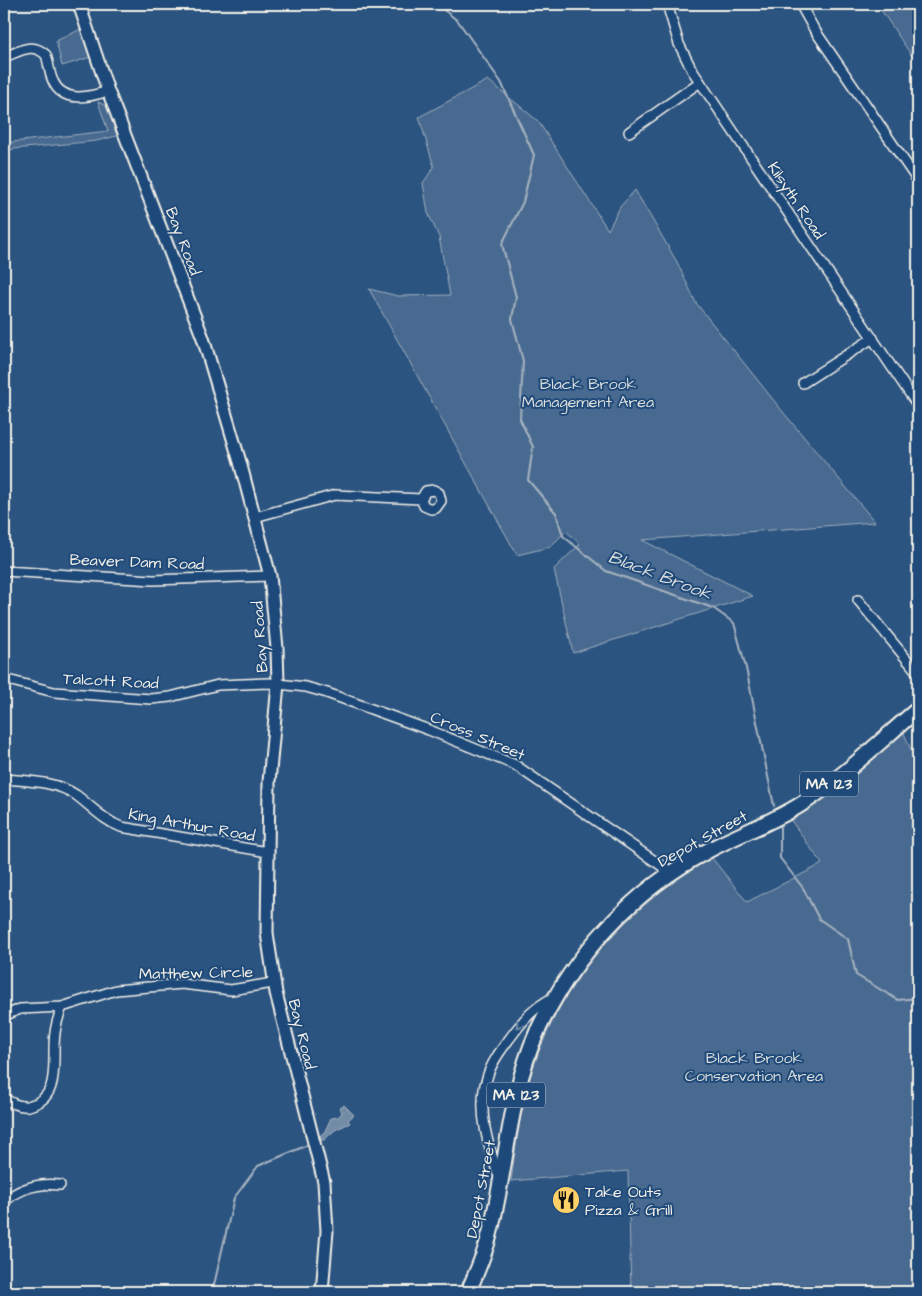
<svg xmlns="http://www.w3.org/2000/svg" width="922" height="1296" viewBox="0 0 922 1296" font-family="'Architects Daughter',sans-serif">
  <style>
    .green { fill: #496b90; stroke: #9eaebc }
    .water { fill: #738ca6; stroke: #a7b4c0 }
    .lines { fill: none; stroke-linecap: round; stroke-linejoin: round }
    .stream { stroke: #a7b4c0; stroke-width: 2 }
    .minor-casing { stroke: #f4f1e8; stroke-width: 12 }
    .major-casing { stroke: #f4f1e8; stroke-width: 15 }
    .highway-casing { stroke: #f4f1e8; stroke-width: 18 }
    .minor { stroke: #1f4a7a; stroke-width: 9 }
    .major { stroke: #1f4a7a; stroke-width: 11 }
    .highway { stroke: #1f4a7a; stroke-width: 14 }
    .oneway { stroke: #748da6 }
    .labels { text-anchor: middle; stroke-width: 4; stroke-linejoin: round; paint-order: stroke }
    .shield { fill: #1f4a7a; stroke: #b4bfc7; stroke-width: 1 }
    .shield-label { font-size: 15px; font-weight: bold; fill: #f4f1e8 }
    .street-label { font-size: 16px; fill: #f4f1e8; stroke: #1f4a7a }
    .park-label { font-size: 16px; fill: #dadddb; stroke: #1f4a7a }
    .poi-label { font-size: 16px; fill: #f4f1e8; stroke: #1f4a7a; text-anchor: start }
    .water-label { font-size: 18px; font-style: italic; fill: #dadddb; stroke: #1f4a7a }
  </style>
  <rect width="100%" height="100%" fill="#2c5481"/>
  <filter id="ink" filterUnits="userSpaceOnUse"><feTurbulence type="fractalNoise" baseFrequency=".02" numOctaves="2"/><feDisplacementMap in="SourceGraphic" scale="10" xChannelSelector="R" yChannelSelector="G"/><feConvolveMatrix kernelMatrix="1 2 1 2 8 2 1 2 1" color-interpolation-filters="sRGB"/></filter>
  <g filter="url(#ink)">
    <g class="green">
      <path d="M877,4H918V65Z"/>
      <path d="M81,29L91,57L62,66L56,41Z"/>
      <path d="M488,80L538,121L608,230L620,207L635,190L677,262L696,303L783,412L875,522L642,540L753,596L573,653L554,569L580,544L566,531L550,547L517,555L369,289L398,296L450,295L439,237L428,213L423,183L434,167L419,117Z"/>
      <path d="M98,102L107,106L117,136L96,141L4,150V143L108,131Z"/>
      <path d="M903,731L918,766V1292H631L628,1171L511,1181C516,1143 521,1105 533,1068C563,978 629,904 712,858L747,902L822,864L790,819L840,786Z"/>
    </g>
    <path class="water" d="M344,1105L354,1115L348,1120L350,1123L335,1130L324,1140H321L320,1136L325,1131L331,1118L338,1117L342,1113L340,1107Z"/>
    <g class="lines">
      <g class="stream">
        <path d="M436,4L458,21L501,82L534,155L523,202L502,244L516,297L512,319L523,361L520,419L533,447L528,480L556,513L563,536L606,571L713,608L734,623L746,668L774,806"/>
        <path d="M780,827V858L803,888L819,919L848,939L856,975L898,1000L918,998"/>
        <path d="M209,1292L214,1285L234,1198L258,1166L310,1144"/>
      </g>
      <defs>
        <g id="minor">
          <path d="M667,4L679,44L692,70L918,406"/>
          <path d="M800,4L814,29L918,181"/>
          <path d="M4,57C19,52 32,41 46,55C49,63 49,73 53,81C63,104 90,97 108,91"/>
          <path d="M629,132L700,82"/>
          <path d="M803,383L873,338"/>
          <path d="M255,517L335,495L421,499L424,506L431,509L436,508L441,501L439,493L434,490L426,491L421,499"/>
          <path d="M4,571L153,580L270,576"/>
          <path d="M858,600L918,673"/>
          <path d="M4,679L54,692L151,699L170,697L218,685L269,683L306,687L327,693L429,730L515,765L672,873"/>
          <path d="M4,779C28,781 55,781 76,795C91,806 103,820 121,827L268,852"/>
          <path d="M4,1016L20,1009L62,1007L116,990L182,984L231,990L273,983"/>
          <path d="M4,1097C9,1103 20,1107 28,1106C63,1099 51,1059 55,1033C56,1024 59,1015 62,1007"/>
          <path d="M500,1179C489,1150 476,1109 487,1078C491,1063 501,1050 510,1038C524,1019 533,1008 554,997"/>
          <path d="M5,1201C20,1188 40,1183 60,1185"/>
        </g>
        <path id="major" d="M79,4L108,91L203,338L240,462L270,576L277,648L278,684L269,782L267,933L276,993L324,1182L327,1231L322,1292"/>
        <path id="highway" d="M468,1292C476,1274 484,1256 489,1237C507,1169 508,1097 537,1032C573,955 633,890 709,850C739,834 771,823 800,805C843,778 880,741 918,709"/>
      </defs>
      <use href="#minor" class="minor-casing"/>
      <use href="#major" class="major-casing"/>
      <use href="#highway" class="highway-casing"/>
      <use href="#minor" class="minor"/>
      <use href="#major" class="major"/>
      <use href="#highway" class="highway"/>
    </g>
    <defs><path id="oneway-chevron" d="M-2-3.5L2.5 0L-2 3.5" fill="none" stroke-width="1.6" stroke-linecap="round" stroke-linejoin="round" transform="scale(1.25)"/></defs>
    <use class="oneway" href="#oneway-chevron" transform="translate(519 1025) rotate(127)"/>
  </g>
  <defs>
    <symbol id="restaurant-disc" viewBox="-11 -11 22 22"><circle r="9.5" fill="#ffd166" stroke="#1f4a7a"/><path d="M-5-6h1v4h1v-4h1v4h1v-4h1v5L-1.5 .5V6h-2V.5L-5-1ZM5-6V6H3V1.5H1.5Q1.5-4 5-6Z" fill="#111"/></symbol>
  </defs>
  <g fill-rule="evenodd">
    <use href="#restaurant-disc" x="550" y="1184" width="32" height="32"/>
  </g>
  <g class="labels">
    <g class="shield">
      <rect x="800" y="771.5" width="58" height="25" rx="4"/>
      <rect x="487" y="1082.5" width="58" height="25" rx="4"/>
    </g>
    <g class="shield-label">
      <text x="829" y="789">MA 123</text>
      <text x="516" y="1100">MA 123</text>
    </g>
    <g class="street-label">
      <text transform="translate(797 200) rotate(56)" y="6">Kilsyth Road</text>
      <text transform="translate(184 241) rotate(69)" y="6">Bay Road</text>
      <text transform="translate(137 561) rotate(2)" y="6">Beaver Dam Road</text>
      <text transform="translate(259 637) rotate(-94)" y="6">Bay Road</text>
      <text transform="translate(111 680) rotate(3)" y="6">Talcott Road</text>
      <text transform="translate(478 735) rotate(23)" y="6">Cross Street</text>
      <text transform="translate(192 824) rotate(10)" y="6">King Arthur Road</text>
      <text transform="translate(702 838) rotate(-29)" y="6">Depot Street</text>
      <text transform="translate(196 972) rotate(-1)" y="6">Matthew Circle</text>
      <text transform="translate(303 1034) rotate(76)" y="6">Bay Road</text>
      <text transform="translate(480 1189) rotate(-79)" y="6">Depot Street</text>
    </g>
    <g class="park-label">
      <text x="588" y="389">Black Brook<tspan x="588" dy="18">Management Area</tspan></text>
      <text x="754" y="1063">Black Brook<tspan x="754" dy="18">Conservation Area</tspan></text>
    </g>
    <g class="poi-label">
      <text x="585" y="1197">Take Outs<tspan x="585" dy="18">Pizza &amp; Grill</tspan></text>
    </g>
    <g class="water-label">
      <text transform="translate(660 575) rotate(21)" y="6">Black Brook</text>
    </g>
  </g>
  <rect width="922" height="1296" fill="none" stroke="#1f4a7a" stroke-width="20"/>
  <rect x="10" y="10" width="902" height="1276" fill="none" stroke="#f4f1e8" stroke-width="2" filter="url(#ink)"/>
</svg>
